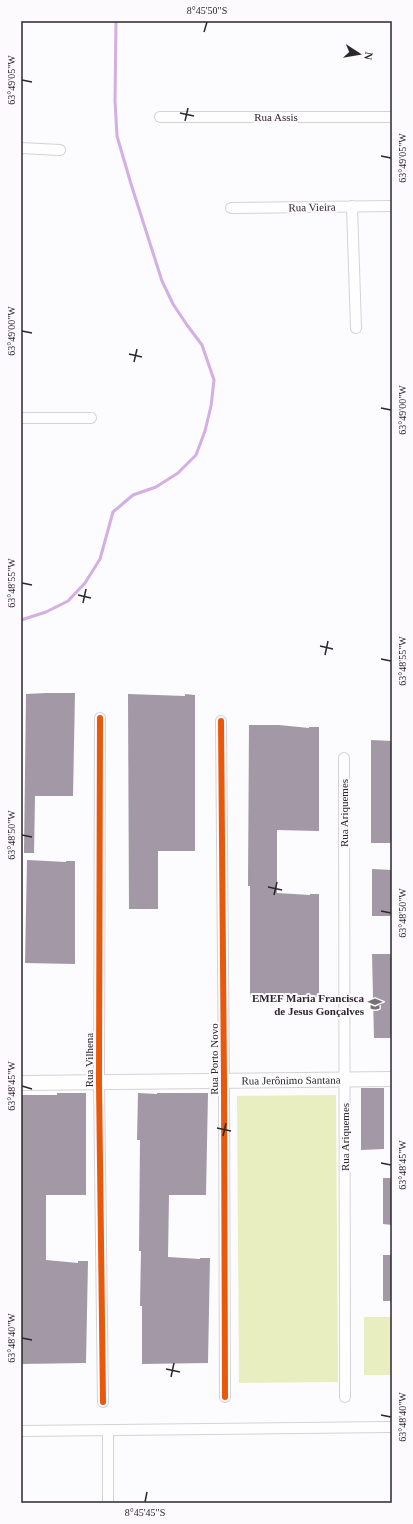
<svg xmlns="http://www.w3.org/2000/svg" width="413" height="1524" viewBox="0 0 413 1524" font-family="Georgia,serif">
  <style>
    .green { fill: #e9eec0 }
    .lines { fill: none; stroke-linecap: round; stroke-linejoin: round }
    .stream { stroke: #d3afe3; stroke-width: 3 }
    .building { fill: #a298a6 }
    .street-casing { stroke: #d5d2d6; stroke-width: 12 }
    .secondary-casing { stroke: #d5d2d6; stroke-width: 16 }
    .street { stroke: #fffeff; stroke-width: 10 }
    .secondary { stroke: #fffeff; stroke-width: 14 }
    .cycleway-casing { stroke: #fdfafe; stroke-width: 8 }
    .cycleway { stroke: #e8590c; stroke-width: 6 }
    .ticks { fill: none; stroke: #2b272d; stroke-width: 1.5 }
    .labels { text-anchor: middle; stroke-width: 4; stroke-linejoin: round; paint-order: stroke }
    .street-label { font-size: 11px; fill: #2b272d; stroke: #fdfafe }
    .poi-label { font-size: 11px; font-weight: bold; fill: #2b272d; stroke: #fdfafe; text-anchor: end }
    .neatline { fill: none; stroke: #2b272d; stroke-width: 1.5 }
    .ticks-label { font-size: 10px; text-anchor: middle; fill: #2b272d }
  </style>
  <rect width="100%" height="100%" fill="#fcfbfd"/>
  <g class="green">
    <path d="M336,1095L338,1382L239,1383L237,1096Z"/>
    <rect x="364" y="1317" width="28" height="58"/>
  </g>
  <g class="lines">
    <path class="stream" d="M21,620L46,612L68,601L85,583L100,559L113,512L133,495L156,487L178,473L196,455L205,431L211,406L214,380L202,345L187,325L173,304L162,281L131,184L117,136L115,101L116,21"/>
  </g>
  <g class="building">
    <path d="M46,693H75L73,796H35L34,853H24L26,694Z"/>
    <path d="M128,694L185,696V694L195,695V851H158V909H129Z"/>
    <path d="M249,725H279L309,728V727H319V831L277,830V893L310,895V894H319V997H250V886H248Z"/>
    <path d="M371,740L392,741V843H371Z"/>
    <path d="M27,860L66,862V861H75V964L25,963Z"/>
    <path d="M372,869L392,870V916H372Z"/>
    <path d="M372,954H392V1038H374Z"/>
    <path d="M361,1088H384V1149L361,1150Z"/>
    <path d="M57,1093H86V1195H46V1260L78,1263V1261H88L86,1363L21,1364V1095H57Z"/>
    <path d="M138,1093L157,1094V1093H208L206,1195H169L168,1257L200,1259V1258H210L208,1363L142,1364V1306H140L141,1251H139L140,1140H137Z"/>
    <path d="M383,1178H392V1225L383,1224Z"/>
    <rect x="383" y="1255" width="9" height="46"/>
  </g>
  <g class="lines">
    <defs>
      <g id="street">
        <path d="M160,117H392"/>
        <path d="M21,148L60,150"/>
        <path d="M352,206L356,328"/>
        <path d="M231,208L392,206"/>
        <path d="M21,418H91"/>
        <path d="M100,718L99,1082L103,1402"/>
        <path d="M221,721L224,1081L225,1397"/>
        <path d="M344,758L345,1397"/>
        <path d="M108,1430V1503"/>
        <path d="M21,1431L392,1427"/>
      </g>
      <g id="secondary">
        <path id="s1" d="M21,1083L392,1079"/>
      </g>
    </defs>
    <use href="#street" class="street-casing"/>
    <use href="#secondary" class="secondary-casing"/>
    <use href="#street" class="street"/>
    <use href="#secondary" class="secondary"/>
    <defs>
      <g id="cycleway">
        <path d="M100,718L99,1082L103,1402"/>
        <path d="M221,721L224,1081L225,1397"/>
      </g>
    </defs>
    <use href="#cycleway" class="cycleway-casing"/>
    <use href="#cycleway" class="cycleway"/>
  </g>
  <path class="ticks" d="M204,32L207,22M22,80L32,82M180,113L194,116M185,121L188,108M381,156L391,158M22,331L32,333M129,354L142,357M134,362L137,349M381,408L391,410M22,583L32,585M78,595L91,598M83,603L86,589M320,646L333,649M325,655L328,641M381,659L391,661M22,835L32,837M268,887L282,890M274,895L277,882M381,911L391,913M22,1086L32,1089M217,1128L231,1131M223,1136L226,1123M381,1163L391,1165M22,1338L32,1340M166,1369L180,1372M171,1377L174,1363M381,1415L391,1417M145,1502L147,1492"/>
  <defs>
    <symbol id="school-bare" viewBox="-9 -9 18 18"><path d="M0-5L7-2L0 1L-7-2ZM-4 1L0 2.5L4 1V4Q0 6-4 4Z" fill="#747176" stroke="#fdfafe" stroke-width="2.5" paint-order="stroke"/></symbol>
  </defs>
  <g fill-rule="evenodd">
    <use href="#school-bare" x="365" y="994" width="20" height="20"/>
  </g>
  <g class="labels">
    <g class="street-label">
      <text x="276" y="121">Rua Assis</text>
      <text transform="translate(312 207) rotate(-1)" y="4">Rua Vieira</text>
      <text transform="translate(344 813) rotate(-90)" y="4">Rua Ariquemes</text>
      <text transform="translate(214 1059) rotate(-90)" y="4">Rua Porto Novo</text>
      <text transform="translate(89 1060) rotate(-90)" y="4">Rua Vilhena</text>
      <text dy="4" stroke="none"><textPath href="#s1" startOffset="270">Rua Jerônimo Santana</textPath></text>
      <text transform="translate(345 1137) rotate(-90)" y="4">Rua Ariquemes</text>
    </g>
    <g class="poi-label">
      <text x="364" y="1002">EMEF Maria Francisca<tspan x="364" dy="13">de Jesus Gonçalves</tspan></text>
    </g>
  </g>
  <rect width="413" height="1524" fill="none" stroke="#fdfafe" stroke-width="44"/>
  <g transform="translate(359 54) rotate(102)" stroke="#fdfafe" stroke-width="3" paint-order="stroke">
  <path d="M0-3L7 15L0 10L-7 15Z" fill="#2b272d"/>
  <text y="-6" font-size="11" font-weight="bold" text-anchor="middle" fill="#2b272d">N</text>
  </g>
  <rect x="22" y="22" width="369" height="1480" class="neatline"/>
  <g class="ticks-label">
    <text x="207" y="14">8°45'50"S</text>
    <text transform="translate(11 80) rotate(-90)" y="4">63°49'05"W</text>
    <text transform="translate(402 158) rotate(-90)" y="4">63°49'05"W</text>
    <text transform="translate(11 331) rotate(-90)" y="4">63°49'00"W</text>
    <text transform="translate(402 410) rotate(-90)" y="4">63°49'00"W</text>
    <text transform="translate(11 583) rotate(-90)" y="4">63°48'55"W</text>
    <text transform="translate(402 661) rotate(-90)" y="4">63°48'55"W</text>
    <text transform="translate(11 835) rotate(-90)" y="4">63°48'50"W</text>
    <text transform="translate(402 913) rotate(-90)" y="4">63°48'50"W</text>
    <text transform="translate(11 1086) rotate(-90)" y="4">63°48'45"W</text>
    <text transform="translate(402 1165) rotate(-90)" y="4">63°48'45"W</text>
    <text transform="translate(11 1338) rotate(-90)" y="4">63°48'40"W</text>
    <text transform="translate(402 1417) rotate(-90)" y="4">63°48'40"W</text>
    <text x="145" y="1516">8°45'45"S</text>
  </g>
</svg>
